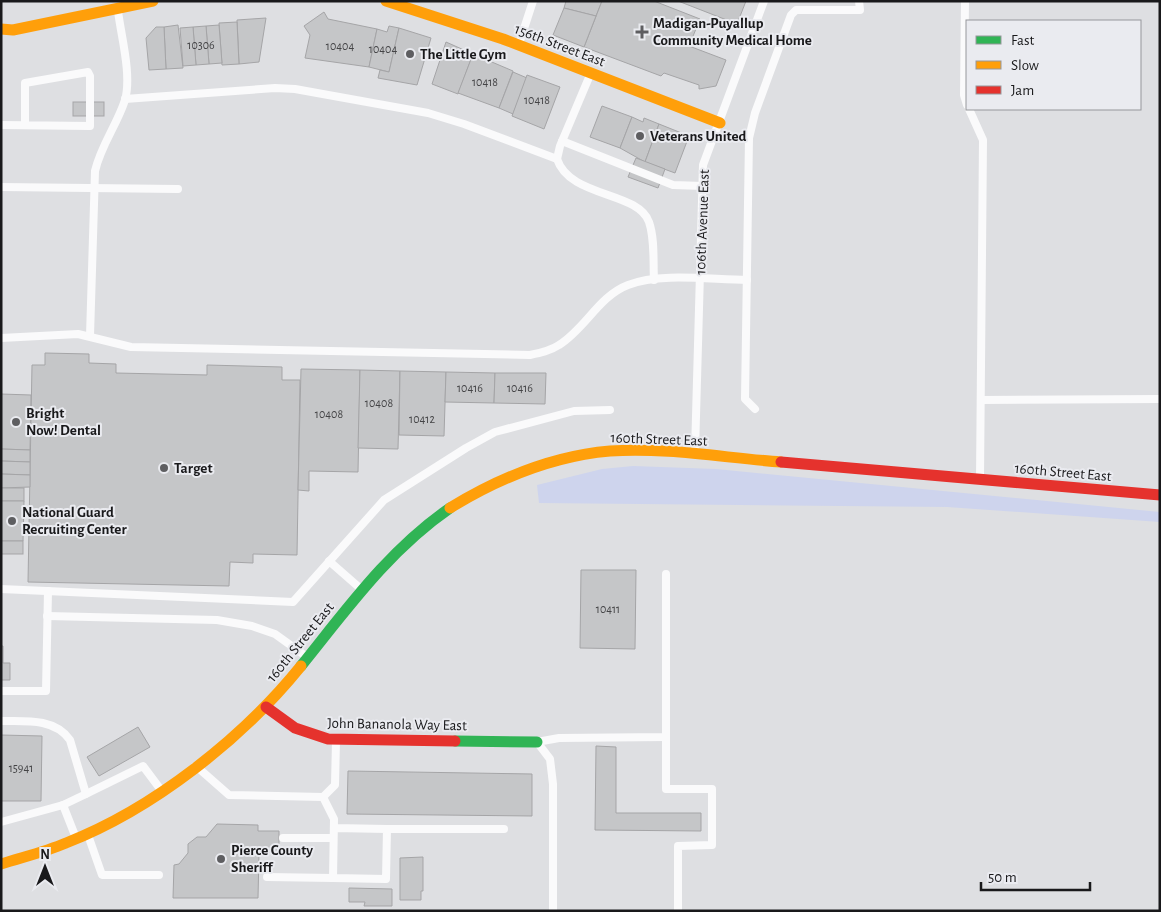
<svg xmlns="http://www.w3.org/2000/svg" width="1161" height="912" viewBox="0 0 1161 912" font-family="'Alegreya Sans',sans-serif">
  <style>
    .green { fill: #ced4ed }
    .building { fill: #c5c6c8; stroke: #a5a5a7 }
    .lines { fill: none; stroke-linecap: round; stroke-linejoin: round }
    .lane { stroke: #fafafb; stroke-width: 8 }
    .fast { stroke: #30b455; stroke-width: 11 }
    .slow { stroke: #ff9f0a; stroke-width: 11 }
    .jam { stroke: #e5322d; stroke-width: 11 }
    .poi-dot { fill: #5e5e61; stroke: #eaebf0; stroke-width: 2 }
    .labels { text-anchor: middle; stroke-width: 4; stroke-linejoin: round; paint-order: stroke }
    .number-label { font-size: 12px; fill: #444446 }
    .poi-label { font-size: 15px; font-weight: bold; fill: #19191b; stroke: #eaebf0; text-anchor: start }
    .street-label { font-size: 15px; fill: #19191b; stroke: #eaebf0 }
  </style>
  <rect width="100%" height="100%" fill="#dedfe2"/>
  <path class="green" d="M633,466L716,469L1160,512V522L947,507L539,503L537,485L602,469Z"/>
  <g class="building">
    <path d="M566,1H602L596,16L564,8Z"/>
    <path d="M602,1H654L700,19L689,46L726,60L716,86L699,89V85L664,73L661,76L584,47Z"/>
    <path d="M678,1H746L737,24Z"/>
    <path d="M564,8L596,16L584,47L553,35Z"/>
    <path d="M324,12L328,19L377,29L369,67L305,58L310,35L304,26Z"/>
    <path d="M266,18L259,62L239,64L237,20Z"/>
    <path d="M237,22L239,64L222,65L219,23Z"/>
    <path d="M178,25L183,68L166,69L164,27Z"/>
    <path d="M219,25L222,63L209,64L206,26Z"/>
    <path d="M206,26L209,64L196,65L193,27Z"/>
    <path d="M389,26L399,28L389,72L369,67L377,29L387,32Z"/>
    <path d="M156,27H164L166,69L149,70L146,38Z"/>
    <path d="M193,27L196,65L183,66L180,28Z"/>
    <path d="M399,28L431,38L417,85L378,78L380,70L389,72Z"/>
    <path d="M446,42L473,54L458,94L432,84Z"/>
    <path d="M473,54L513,71L499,108L458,93Z"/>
    <path d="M513,72L527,78L513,114L499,108Z"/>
    <path d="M527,75L560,87L544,129L512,116Z"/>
    <rect x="73" y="102" width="31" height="14"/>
    <path d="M602,106L632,117L620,148L590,137Z"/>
    <path d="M632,117L643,122L644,118L659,124L645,162L620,148Z"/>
    <path d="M659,124L689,136L675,173L645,162Z"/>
    <path d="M636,158L665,169L658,188L628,177Z"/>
    <path d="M45,353L89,354V363L116,364V373L207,375V365L282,367V380H300L297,555L253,554V563L230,562L229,586L28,582L32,365H45Z"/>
    <path d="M301,369L360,370L358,472L309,471V491L298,490Z"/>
    <path d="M360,370L400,371L398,449L358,448Z"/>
    <path d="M400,371L446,372L444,436L399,435Z"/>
    <path d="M446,372L495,373L494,403L445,402Z"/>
    <path d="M495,373H546L545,404L494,403Z"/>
    <path d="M1,394L31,395L30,450L1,449Z"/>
    <path d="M1,449L30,450V462L1,461Z"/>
    <path d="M1,461L30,462V475L1,474Z"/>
    <path d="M1,474L30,475V487L1,488Z"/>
    <rect x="1" y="488" width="23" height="13"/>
    <path d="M1,501H24L23,541H1Z"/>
    <rect x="1" y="541" width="22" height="13"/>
    <path d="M581,570H636L635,649L580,648Z"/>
    <path d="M1,646H3V663H10V680H1Z"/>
    <path d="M138,727L150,747L99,776L87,757Z"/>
    <path d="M1,735L42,736L41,801H1Z"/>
    <path d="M596,746L616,747V813H701V831L595,830Z"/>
    <path d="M348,771L532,774V816L347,814Z"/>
    <path d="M217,824L258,825V831H279V852L259,853L258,898H173L174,865L179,864L188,853V844L197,837H206Z"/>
    <path d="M423,857V891H421V900H400V858Z"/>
    <path d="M349,888L392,889V906H364L365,902H349Z"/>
  </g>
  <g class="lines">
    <g class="lane">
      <path d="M965,1L964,95L967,105"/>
      <path d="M519,44L533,1"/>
      <path d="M125,99L275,88L295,89L428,113L464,124L557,159C570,198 638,191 649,222C655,239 653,262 654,280"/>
      <path d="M969,109L983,140L980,478"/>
      <path d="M1,125L90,126V76L88,72L25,83V125"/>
      <path d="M562,141L673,185L703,186"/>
      <path d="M557,159L560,146L590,75"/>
      <path d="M1,187L178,189"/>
      <path d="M90,336L95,171C101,145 117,125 125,100C132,75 121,36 118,11"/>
      <path d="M1,338L78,334L131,347L530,355C540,353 550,351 559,345C585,329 599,296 628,285C661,272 712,280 747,280"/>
      <path d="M981,400L1160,399"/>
      <path d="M755,409L745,399L749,138L755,113L791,15L796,10H860L859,1"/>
      <path d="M695,452L703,165L764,1"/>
      <path d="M329,561L361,589"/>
      <path d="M1,589L293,602L384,500L466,448L495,432L574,411L610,410"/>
      <path d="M47,616L217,620L252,626L275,634L307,657"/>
      <path d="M1,691H46L48,591"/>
      <path d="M1,721C25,721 55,718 70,740L86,794L63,805L1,822"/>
      <path d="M666,737V789H712V845L678,846V911"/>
      <path d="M196,766L229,795L323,797L335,785L336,741"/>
      <path d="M86,794L143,766L161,790"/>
      <path d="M323,797L334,819L333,878L386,879L387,829L334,828"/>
      <path d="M63,805L76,838"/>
      <path d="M387,829H504"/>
      <path d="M88,835L102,875H159"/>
      <path d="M283,838H333"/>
      <path d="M267,877L333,878"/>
      <path d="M553,911V784L550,759L537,742L559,738L666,737V574"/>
    </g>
    <g class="fast">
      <path d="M301,666C347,609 389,550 450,508"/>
      <path d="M455,741L537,742"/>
    </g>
    <g class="slow">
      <path d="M386,1L503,39L720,123"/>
      <path d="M1,29L13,30L153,1"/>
      <path d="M450,508C499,478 552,456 610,451C666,447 725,458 781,462"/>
      <path d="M1,864C23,857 45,852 66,843C153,809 242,739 301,666"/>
    </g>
    <g class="jam">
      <path d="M781,462L1160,495"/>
      <path d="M266,707L295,728L328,739L455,741"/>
    </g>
  </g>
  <g class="poi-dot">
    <path d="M639.5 24.5h5v5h5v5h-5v5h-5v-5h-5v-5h5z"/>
    <circle cx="410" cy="54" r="5"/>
    <circle cx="640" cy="136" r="5"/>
    <circle cx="16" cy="422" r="5"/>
    <circle cx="164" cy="468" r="5"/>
    <circle cx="12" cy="521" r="5"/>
    <circle cx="221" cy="859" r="5"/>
  </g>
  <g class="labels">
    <g class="number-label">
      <text x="201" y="49">10306</text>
      <text x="340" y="50">10404</text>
      <text x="383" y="53">10404</text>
      <text x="485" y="86">10418</text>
      <text x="537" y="104">10418</text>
      <text x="470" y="392">10416</text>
      <text x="520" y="392">10416</text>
      <text x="379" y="407">10408</text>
      <text x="329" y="418">10408</text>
      <text x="422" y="423">10412</text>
      <text x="608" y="613">10411</text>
      <text x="21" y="772">15941</text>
    </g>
    <g class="poi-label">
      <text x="653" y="28">Madigan-Puyallup<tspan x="653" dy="17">Community Medical Home</tspan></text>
      <text x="420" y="59">The Little Gym</text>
      <text x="650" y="141">Veterans United</text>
      <text x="26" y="418">Bright<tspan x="26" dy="17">Now! Dental</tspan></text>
      <text x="174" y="473">Target</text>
      <text x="22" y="517">National Guard<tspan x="22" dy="17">Recruiting Center</tspan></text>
      <text x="231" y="855">Pierce County<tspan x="231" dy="17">Sheriff</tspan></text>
    </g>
    <g class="street-label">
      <text transform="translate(560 45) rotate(21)" y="5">156th Street East</text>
      <text transform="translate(702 222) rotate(-88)" y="5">106th Avenue East</text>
      <text transform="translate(659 439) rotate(2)" y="5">160th Street East</text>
      <text transform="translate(1063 472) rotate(5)" y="5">160th Street East</text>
      <text transform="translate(300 642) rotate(-51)" y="5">160th Street East</text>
      <text transform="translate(397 724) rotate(1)" y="5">John Bananola Way East</text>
    </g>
  </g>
  <rect width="1161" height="912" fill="none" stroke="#19191b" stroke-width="5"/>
  <rect x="966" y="20" width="175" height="90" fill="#eaebf0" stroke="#96979b"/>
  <rect x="976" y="36" width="25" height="8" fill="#30b455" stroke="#96979b"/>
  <text x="1011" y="45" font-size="15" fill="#19191b">Fast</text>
  <rect x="976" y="61" width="25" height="8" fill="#ff9f0a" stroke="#96979b"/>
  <text x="1011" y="70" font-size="15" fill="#19191b">Slow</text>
  <rect x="976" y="86" width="25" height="8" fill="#e5322d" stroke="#96979b"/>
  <text x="1011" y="95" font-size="15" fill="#19191b">Jam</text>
  <g transform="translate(45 867)" stroke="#eaebf0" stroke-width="4" paint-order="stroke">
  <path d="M0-4L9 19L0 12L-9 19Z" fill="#19191b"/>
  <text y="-8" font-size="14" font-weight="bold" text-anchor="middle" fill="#19191b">N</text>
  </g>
  <path d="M981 882v8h109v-8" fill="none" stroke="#19191b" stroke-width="2.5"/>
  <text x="988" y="882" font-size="15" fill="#19191b" stroke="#eaebf0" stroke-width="4" paint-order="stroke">50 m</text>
</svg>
